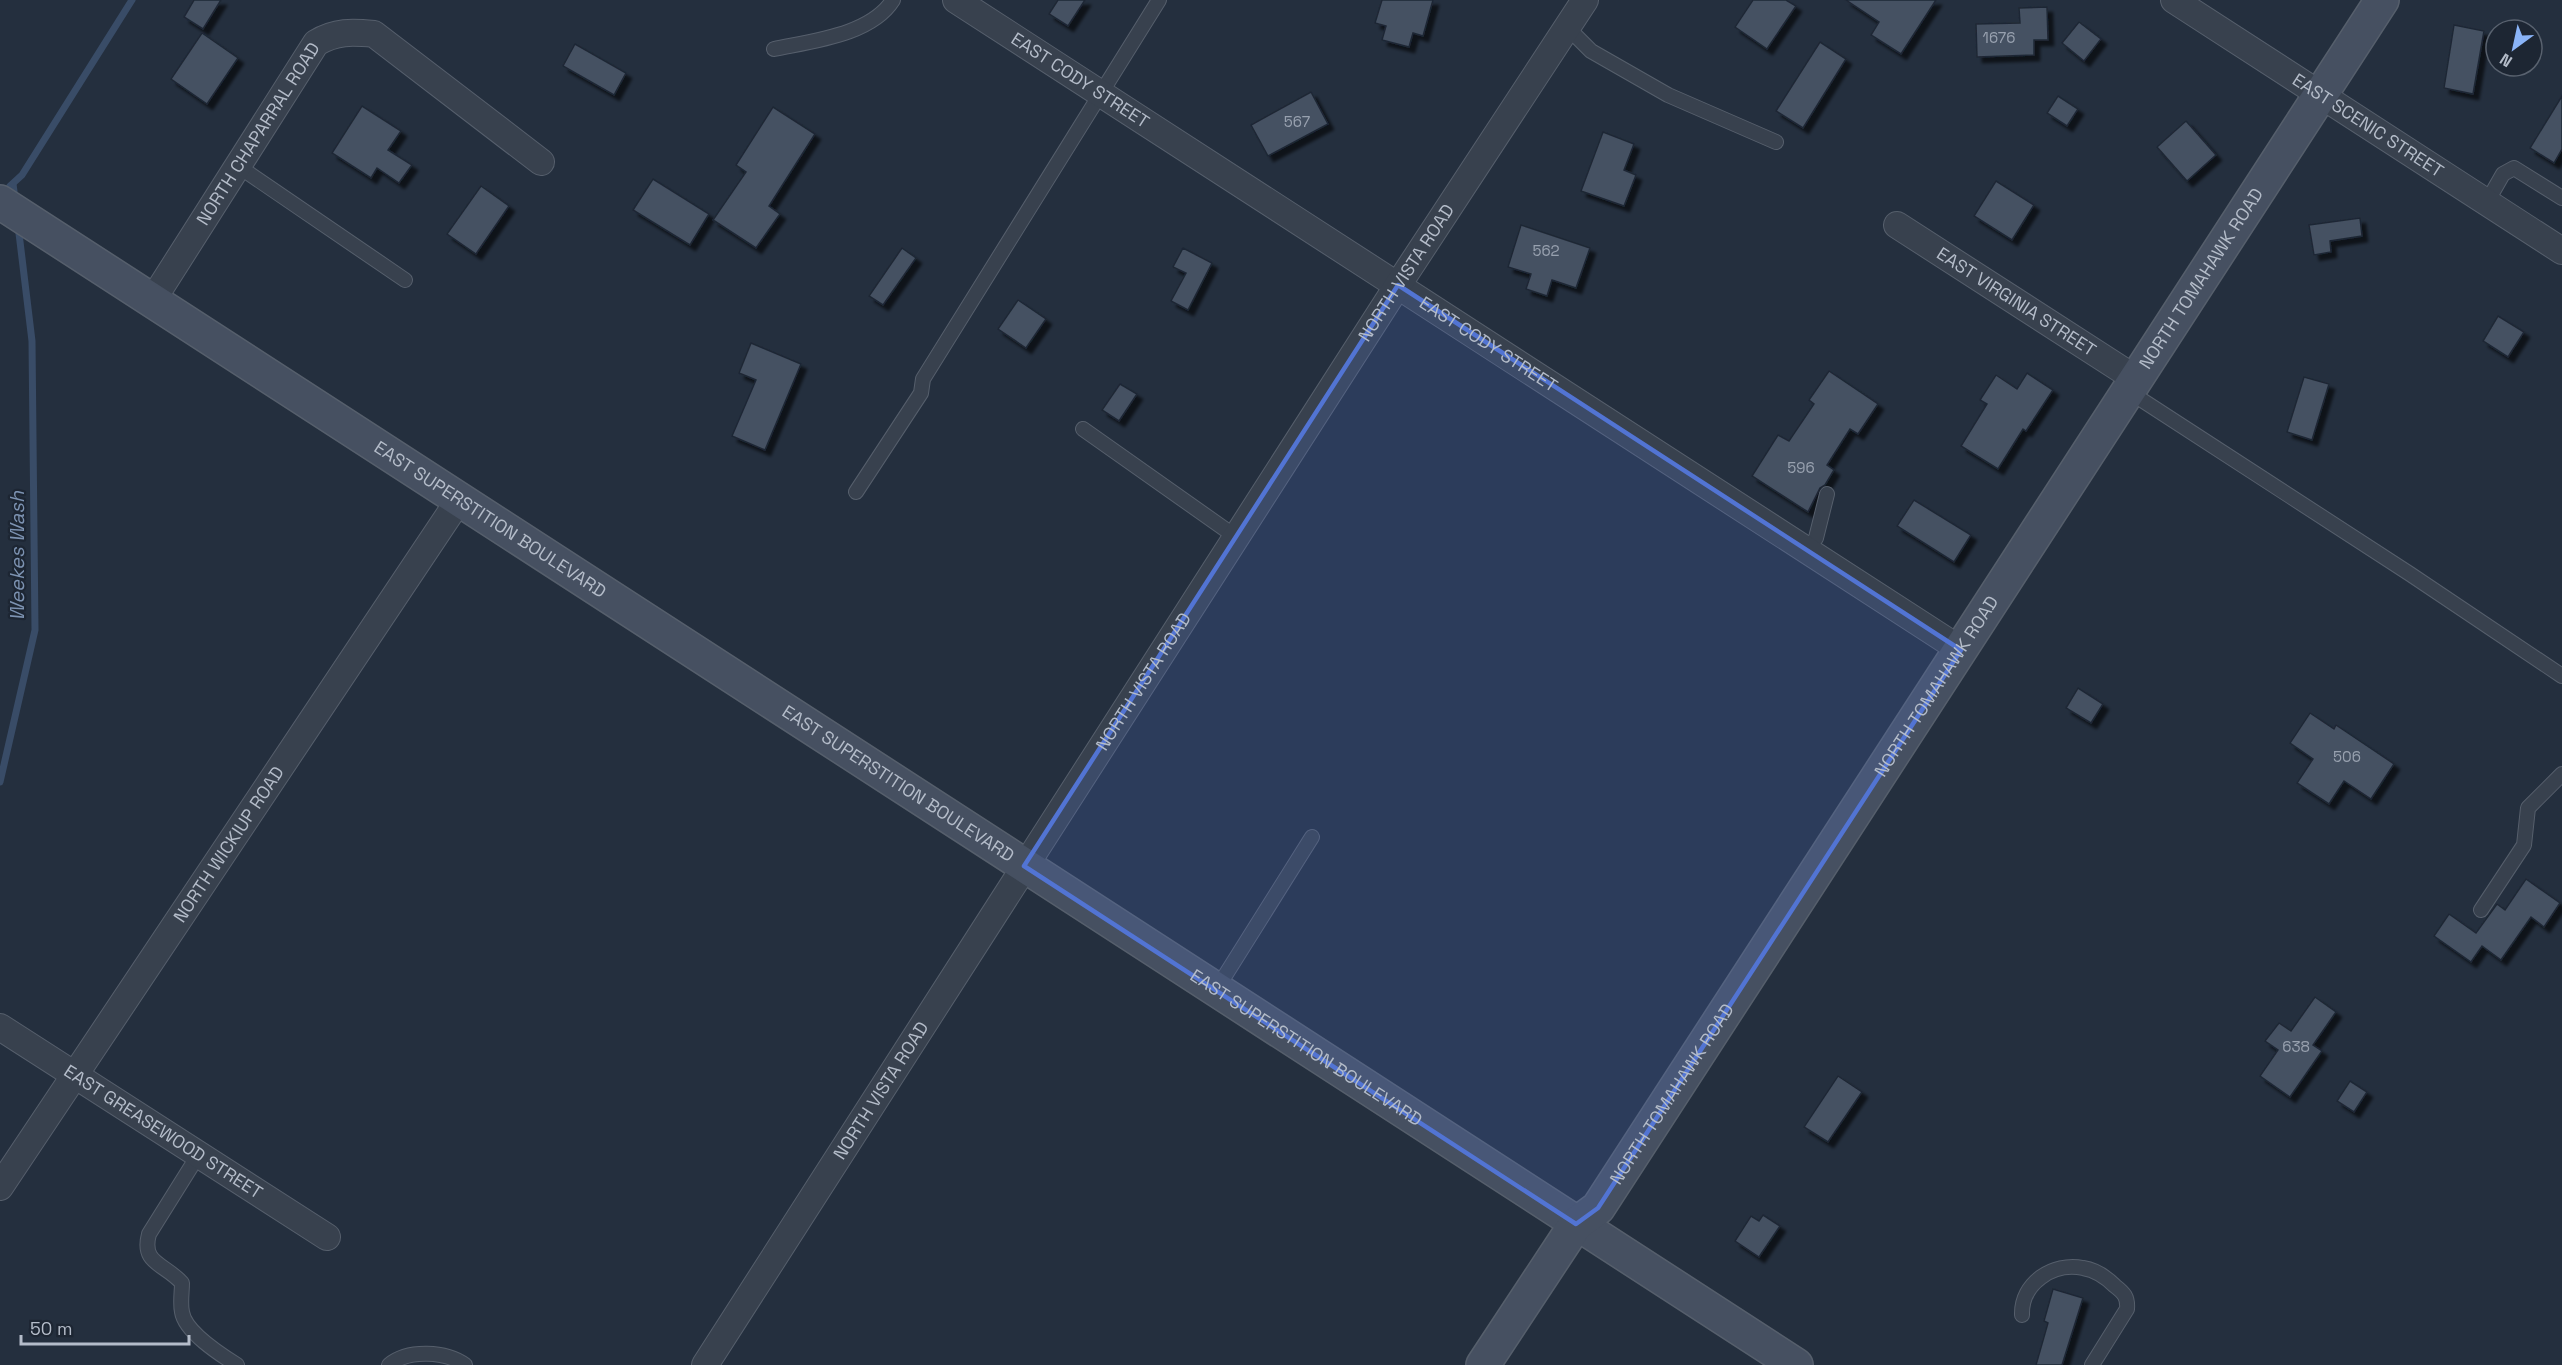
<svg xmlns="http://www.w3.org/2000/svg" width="2562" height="1365" viewBox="0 0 2562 1365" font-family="'Space Grotesk',sans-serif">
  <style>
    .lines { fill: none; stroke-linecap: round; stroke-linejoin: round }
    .stream { stroke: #394c67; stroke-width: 7 }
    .building { fill: #455162; stroke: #1f2835; stroke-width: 1.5; filter: url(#shadow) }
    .lane-casing { stroke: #565f6c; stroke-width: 16 }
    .street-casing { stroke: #565f6c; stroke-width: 28 }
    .secondary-casing { stroke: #565f6c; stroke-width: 36 }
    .lane { stroke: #38414e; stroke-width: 14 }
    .street { stroke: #38414e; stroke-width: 26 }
    .secondary { stroke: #465061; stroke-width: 33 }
    .marked { fill: #5274d3; fill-opacity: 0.2; stroke: #5274d3; stroke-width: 4.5; stroke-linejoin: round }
    .labels { text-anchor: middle; stroke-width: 4.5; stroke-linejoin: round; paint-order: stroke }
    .number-label { font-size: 15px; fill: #98a1af }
    .street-label { font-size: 18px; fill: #b4bcc9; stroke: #1d2633 }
    .water-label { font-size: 20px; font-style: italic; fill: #7c92b1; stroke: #1d2633 }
  </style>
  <defs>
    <filter id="shadow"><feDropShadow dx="5.5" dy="5.5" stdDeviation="1.5" flood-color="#0009"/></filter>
  </defs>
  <rect width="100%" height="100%" fill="#242f3e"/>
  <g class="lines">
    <g class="stream">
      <path d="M13,184L15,199"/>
      <path d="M10,186L22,175L132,0"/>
      <path d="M0,782L35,630L32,341L18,225"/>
    </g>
  </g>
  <g class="building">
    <path d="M194,0H221L203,29L184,17Z"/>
    <path d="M1058,0H1085L1068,26L1049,14Z"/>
    <path d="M1382,0H1433L1423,36L1413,33L1409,47L1382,40L1386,26L1375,23Z"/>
    <path d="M1753,0H1786L1796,6L1767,49L1735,27Z"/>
    <path d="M1846,0H1936L1901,54L1871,35L1879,22Z"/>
    <path d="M2047,7L2048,40H2034V55L1977,57L1976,24L2020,23L2019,8Z"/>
    <path d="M2079,22L2101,39L2084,61L2062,43Z"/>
    <path d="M2454,25L2484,31L2473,94L2444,88Z"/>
    <path d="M202,33L238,58L207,104L171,79Z"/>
    <path d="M1820,42L1846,59L1803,128L1776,111Z"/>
    <path d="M575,44L626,73L614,95L563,66Z"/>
    <path d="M1311,92L1328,124L1268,156L1251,125Z"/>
    <path d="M2058,96L2078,109L2067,126L2047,113Z"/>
    <path d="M2562,96V149L2554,163L2530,148Z"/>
    <path d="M362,106L401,131L388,150L412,165L399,183L377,168L371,178L332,153Z"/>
    <path d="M773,107L815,134L769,206L780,214L756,248L713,220L746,172L736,165Z"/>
    <path d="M2186,121L2216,155L2187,181L2157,147Z"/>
    <path d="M1603,132L1634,144L1624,170L1636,175L1624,206L1581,191Z"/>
    <path d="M653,179L709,214L690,245L633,210Z"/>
    <path d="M1996,181L2034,205L2012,240L1974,216Z"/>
    <path d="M481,186L509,206L476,254L447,234Z"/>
    <path d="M2360,218L2362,236L2330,241L2331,252L2314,255L2309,225Z"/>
    <path d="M1521,225L1590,248L1576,288L1552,280L1547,296L1526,289L1531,274L1508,267Z"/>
    <path d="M902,248L916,258L883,305L869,296Z"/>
    <path d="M1183,248L1212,263L1188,310L1171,301L1186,273L1173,267Z"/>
    <path d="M1018,300L1046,319L1026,348L998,329Z"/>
    <path d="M2498,316L2524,332L2508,357L2483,341Z"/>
    <path d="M751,343L801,364L765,450L732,436L756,380L739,373Z"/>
    <path d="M1829,371L1878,404L1858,434L1850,429L1827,465L1834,470L1825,485L1820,488L1808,512L1752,476L1778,435L1789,441L1814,404L1809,400Z"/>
    <path d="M2027,373L2053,390L2026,431L2023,429L1998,469L1961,446L1987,404L1980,400L1996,375L2017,389Z"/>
    <path d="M2304,377L2329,384L2312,440L2287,432Z"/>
    <path d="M1120,384L1137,394L1119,421L1102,410Z"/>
    <path d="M1914,500L1971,535L1954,562L1897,526Z"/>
    <path d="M2078,688L2103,704L2091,723L2066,708Z"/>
    <path d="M2310,713L2334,729L2336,725L2394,764L2371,799L2344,781L2329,804L2297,783L2313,759L2290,743Z"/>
    <path d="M2526,879L2560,903L2544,927L2531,917L2501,960L2482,946L2471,962L2434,936L2449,914L2476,933L2497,904L2505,910Z"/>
    <path d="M2315,997L2336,1012L2313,1045L2322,1051L2290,1097L2260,1076L2278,1050L2265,1041L2279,1023L2291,1031Z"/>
    <path d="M1838,1076L1862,1092L1828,1142L1804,1127Z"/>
    <path d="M2350,1081L2367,1092L2354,1112L2337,1101Z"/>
    <path d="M1763,1215L1780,1226L1759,1257L1735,1241L1751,1216L1759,1221Z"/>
    <path d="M2053,1289L2083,1298L2062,1365H2036L2048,1323L2044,1321Z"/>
  </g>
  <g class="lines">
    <defs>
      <g id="lane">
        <path d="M1567,27L1591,51L1668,95L1776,142"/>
        <path d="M774,49C812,41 871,35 893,0"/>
        <path d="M238,166L405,280"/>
        <path d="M2487,202L2503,174L2514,168L2562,198"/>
        <path d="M2128,391L2410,574L2562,676"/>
        <path d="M1083,429L1236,537"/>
        <path d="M856,492L921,393L923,379L1159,0"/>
        <path d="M1807,551L1816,538L1827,494"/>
        <path d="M2481,910L2524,845L2528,808L2562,774"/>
        <path d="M1216,990L1312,837"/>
        <path d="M199,1154L149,1234C141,1264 164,1263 182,1283C182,1292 180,1303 182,1312C185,1332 221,1355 237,1365"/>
        <path d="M2022,1315C2021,1283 2053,1262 2083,1268C2096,1270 2106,1277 2115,1286C2124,1293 2128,1297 2127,1309L2092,1365"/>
        <path d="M389,1365C408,1349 446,1351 465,1365"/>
      </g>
      <g id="street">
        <path id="s1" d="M956,0L1961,650"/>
        <path id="s2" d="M2174,0L2562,251"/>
        <path id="s3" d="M1897,225L2136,379"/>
        <path id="s4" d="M152,301L316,43C336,31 352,32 374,34L541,162"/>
        <path id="s5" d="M0,1027L327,1237"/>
        <path id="s6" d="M0,1187L459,500"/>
        <path id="s7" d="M705,1365L1398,285L1585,0"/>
      </g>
      <g id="secondary">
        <path id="s8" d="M0,202L1796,1365"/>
        <path id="s9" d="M1483,1365L1576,1224L1598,1208L2382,0"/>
      </g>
    </defs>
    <use href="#lane" class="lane-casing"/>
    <use href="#street" class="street-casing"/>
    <use href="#secondary" class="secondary-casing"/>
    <use href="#lane" class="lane"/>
    <use href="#street" class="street"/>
    <use href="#secondary" class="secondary"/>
  </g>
  <path class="marked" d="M1398,285L1961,650L1598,1208L1576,1224L1024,866Z"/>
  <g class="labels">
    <g class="number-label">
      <text x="1999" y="43">1676</text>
      <text x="1297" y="127">567</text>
      <text x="1546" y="256">562</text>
      <text x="1801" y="473">596</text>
      <text x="2347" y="762">506</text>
      <text x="2296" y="1052">638</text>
    </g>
    <g class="street-label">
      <text dy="6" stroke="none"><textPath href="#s1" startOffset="148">EAST CODY STREET</textPath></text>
      <text dy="6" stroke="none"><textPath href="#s2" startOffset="231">EAST SCENIC STREET</textPath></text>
      <text dy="6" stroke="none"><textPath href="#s4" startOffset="198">NORTH CHAPARRAL ROAD</textPath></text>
      <text dy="6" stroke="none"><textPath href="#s7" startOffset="1298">NORTH VISTA ROAD</textPath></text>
      <text dy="6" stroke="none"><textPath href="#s9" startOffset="1304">NORTH TOMAHAWK ROAD</textPath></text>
      <text dy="6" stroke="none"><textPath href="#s3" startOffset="142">EAST VIRGINIA STREET</textPath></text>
      <text dy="6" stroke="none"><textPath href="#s1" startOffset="634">EAST CODY STREET</textPath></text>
      <text dy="6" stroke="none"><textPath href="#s8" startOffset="584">EAST SUPERSTITION BOULEVARD</textPath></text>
      <text dy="6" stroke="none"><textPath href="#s7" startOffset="812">NORTH VISTA ROAD</textPath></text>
      <text dy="6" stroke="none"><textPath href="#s9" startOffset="818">NORTH TOMAHAWK ROAD</textPath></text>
      <text dy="6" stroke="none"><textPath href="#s8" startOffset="1070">EAST SUPERSTITION BOULEVARD</textPath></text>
      <text dy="6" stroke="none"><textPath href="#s6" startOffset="412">NORTH WICKIUP ROAD</textPath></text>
      <text dy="6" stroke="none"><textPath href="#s8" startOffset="1556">EAST SUPERSTITION BOULEVARD</textPath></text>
      <text dy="6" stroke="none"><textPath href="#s7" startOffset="326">NORTH VISTA ROAD</textPath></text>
      <text dy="6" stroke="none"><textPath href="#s9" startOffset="332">NORTH TOMAHAWK ROAD</textPath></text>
      <text dy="6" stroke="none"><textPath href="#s5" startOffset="194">EAST GREASEWOOD STREET</textPath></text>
    </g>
    <g class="water-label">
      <text transform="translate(17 556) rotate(-90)" y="7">Weekes Wash</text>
    </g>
  </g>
  <g transform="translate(2514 48) rotate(213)"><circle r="28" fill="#1d2633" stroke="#59626f" stroke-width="1.5"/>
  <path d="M0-4.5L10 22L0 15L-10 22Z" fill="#8ab4f8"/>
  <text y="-9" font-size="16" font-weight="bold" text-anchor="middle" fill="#b4bcc9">N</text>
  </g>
  <path d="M21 1335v9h168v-9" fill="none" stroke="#b4bcc9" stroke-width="3"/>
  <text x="30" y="1335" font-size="18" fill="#b4bcc9" stroke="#1d2633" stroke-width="4.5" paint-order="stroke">50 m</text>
</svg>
